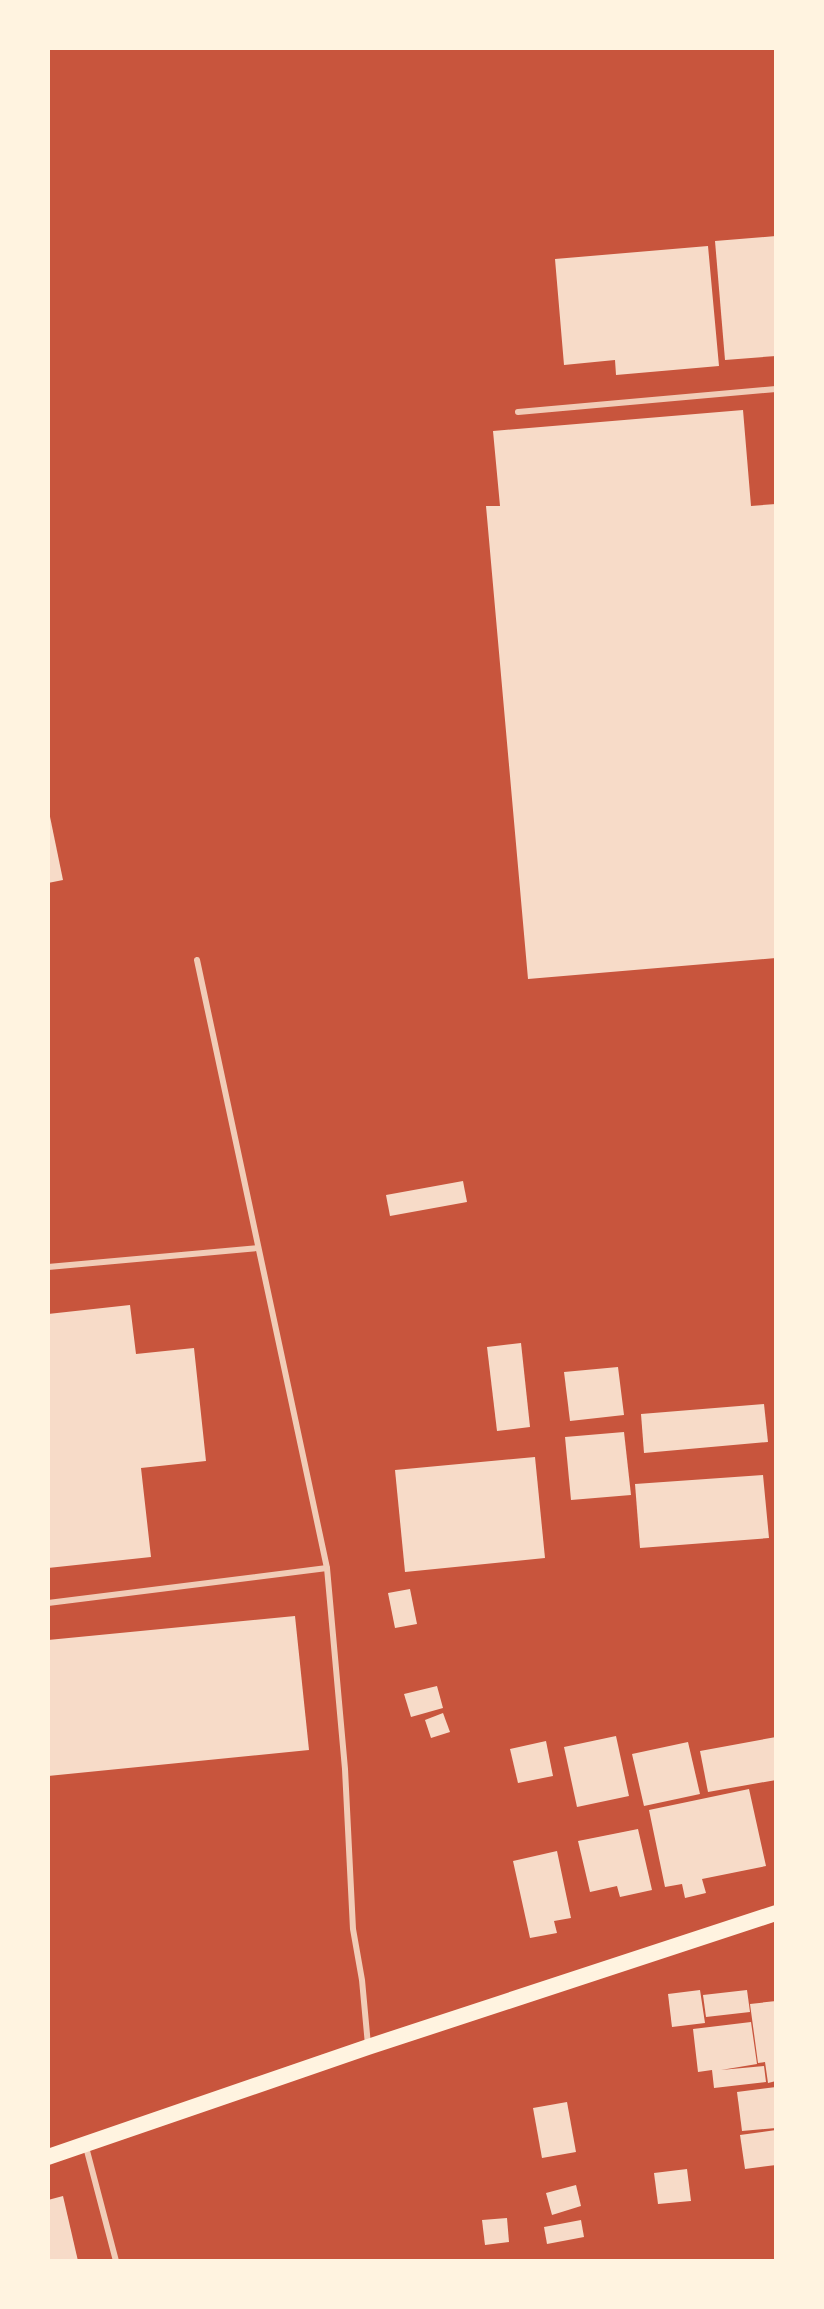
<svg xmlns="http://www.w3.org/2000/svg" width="824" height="2309" viewBox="0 0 824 2309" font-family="Cabin,sans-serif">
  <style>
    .building { fill: #f7dbc8 }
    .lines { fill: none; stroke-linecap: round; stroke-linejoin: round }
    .service { stroke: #f1ccb7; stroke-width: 6 }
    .secondary { stroke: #fff3e0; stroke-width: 16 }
  </style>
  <rect width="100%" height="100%" fill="#c8553d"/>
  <g class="building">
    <path d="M776,236V356L725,360L715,241Z"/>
    <path d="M708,246L719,366L616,375L615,360L564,365L555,259Z"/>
    <path d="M743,410L751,506L776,504V958L528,979L486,506H500L493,431Z"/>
    <path d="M48,807L63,880L48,883Z"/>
    <path d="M463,1181L467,1202L390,1216L386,1195Z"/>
    <path d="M130,1305L136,1354L194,1348L206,1461L141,1468L151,1557L48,1568V1314Z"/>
    <path d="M521,1343L530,1427L497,1431L487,1347Z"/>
    <path d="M618,1367L624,1415L570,1421L564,1372Z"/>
    <path d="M764,1404L768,1442L644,1453L641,1414Z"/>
    <path d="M624,1432L631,1495L571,1500L565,1437Z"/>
    <path d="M535,1457L545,1558L405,1572L395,1470Z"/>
    <path d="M763,1475L769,1538L640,1548L635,1484Z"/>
    <path d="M410,1589L417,1624L395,1628L388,1593Z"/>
    <path d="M295,1616L309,1750L48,1776V1640Z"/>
    <path d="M437,1686L443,1708L411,1717L404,1694Z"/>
    <path d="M443,1713L450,1732L431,1738L425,1720Z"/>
    <path d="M616,1736L629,1796L577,1807L564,1747Z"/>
    <path d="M776,1737V1780L708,1792L700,1751Z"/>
    <path d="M546,1741L553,1776L518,1783L510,1749Z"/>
    <path d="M688,1742L700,1794L644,1806L632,1754Z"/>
    <path d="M749,1789L766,1866L702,1879L706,1893L685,1898L682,1884L665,1887L649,1810Z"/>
    <path d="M638,1829L652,1890L620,1897L617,1886L590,1892L578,1841Z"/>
    <path d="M557,1851L571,1918L554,1921L557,1933L530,1938L513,1861Z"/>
    <path d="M700,1990L705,2023L672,2027L668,1994Z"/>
    <path d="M747,1990L750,2012L706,2017L703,1995Z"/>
    <path d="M776,2001V2081L768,2083L765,2062L758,2063L750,2004Z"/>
    <path d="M751,2022L757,2064L721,2070L764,2066L766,2082L714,2088L712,2070L698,2072L693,2029Z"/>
    <path d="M776,2087V2128L742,2131L737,2092Z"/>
    <path d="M567,2102L576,2152L542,2158L533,2108Z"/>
    <path d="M776,2130V2165L745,2169L740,2135Z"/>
    <path d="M687,2169L691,2201L658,2204L654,2173Z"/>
    <path d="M576,2185L581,2206L552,2215L546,2193Z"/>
    <path d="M63,2196L78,2261H48V2200Z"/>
    <path d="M507,2218L509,2242L485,2245L482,2220Z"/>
    <path d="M581,2220L584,2237L547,2244L544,2227Z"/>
  </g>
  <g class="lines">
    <g class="service">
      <path d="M518,412L776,389"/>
      <path d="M197,960L327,1568L345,1769L353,1929L362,1980L368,2045"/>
      <path d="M48,1267L258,1248"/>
      <path d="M48,1603L327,1568"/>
      <path d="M86,2147L116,2261"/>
    </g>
    <path class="secondary" d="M48,2157L368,2047L776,1913"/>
  </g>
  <rect width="824" height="2309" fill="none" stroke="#fff3e0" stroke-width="100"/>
</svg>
